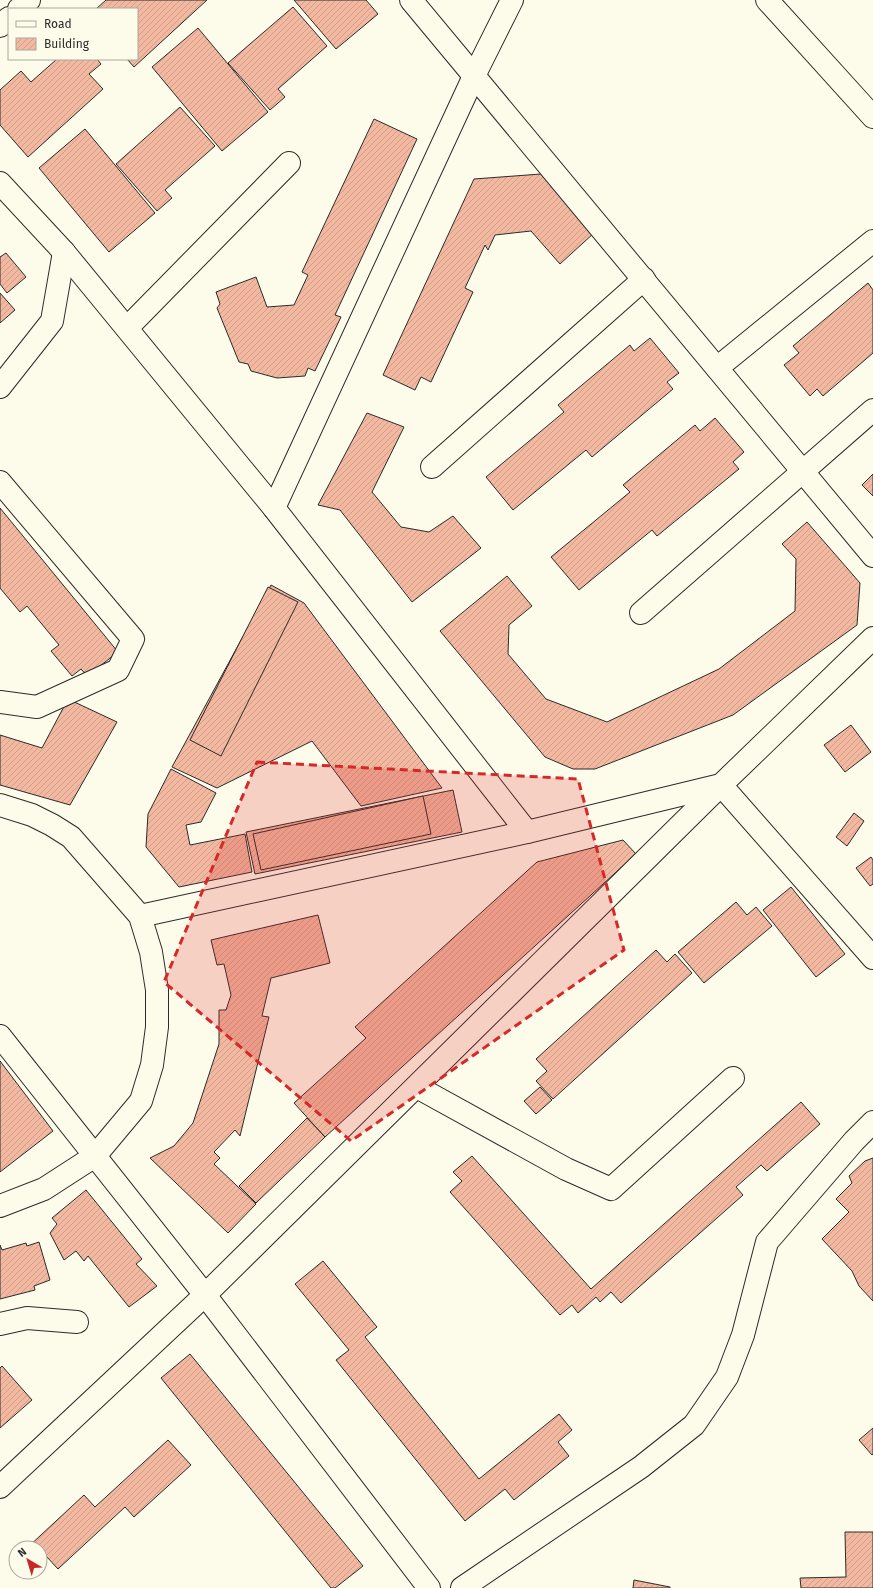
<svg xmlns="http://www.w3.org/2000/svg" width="873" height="1588" viewBox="0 0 873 1588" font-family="'Fira Sans',sans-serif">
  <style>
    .building { fill: url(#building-hatch); stroke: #2b2b2b }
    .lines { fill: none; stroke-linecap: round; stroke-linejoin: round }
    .minor-casing { stroke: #2b2b2b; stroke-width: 24 }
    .minor { stroke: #fdfbea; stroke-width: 22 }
    .marked { fill: #d62828; fill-opacity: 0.2; stroke: #d62828; stroke-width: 3; stroke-dasharray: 8 5; stroke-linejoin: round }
  </style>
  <defs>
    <pattern id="building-hatch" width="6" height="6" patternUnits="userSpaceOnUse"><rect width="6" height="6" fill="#f2b8a0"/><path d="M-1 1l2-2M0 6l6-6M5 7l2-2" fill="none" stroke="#d09e8a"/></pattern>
  </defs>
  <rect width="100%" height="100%" fill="#fdfbea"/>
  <g class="building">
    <path d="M106,0H207L134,67L127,59H137V9H96Z"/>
    <path d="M294,0H366L378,14L336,49Z"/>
    <path d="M293,7L327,46L278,89L285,97L270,110L228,63Z"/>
    <path d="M198,28L268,112L222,151L152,67Z"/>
    <path d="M57,59H97L101,64L89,74L103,89L28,157L0,125V90L21,71L31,82Z"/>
    <path d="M180,107L215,146L165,190L172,198L157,211L116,164Z"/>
    <path d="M374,119L417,139L335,315L341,317L315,371L308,368L305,376L277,378L251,371L248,364L239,362L217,308L220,304L216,292L256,277L267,307L294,305L308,275L302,272Z"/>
    <path d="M85,129L155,213L109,252L39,168Z"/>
    <path d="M541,174L594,233L560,264L531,231L495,235L488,250L485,245L465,288L473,292L431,382L421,377L415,390L383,375L474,179Z"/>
    <path d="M6,253L26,277L7,293L0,284V257Z"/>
    <path d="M868,283L873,290V353L823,396L817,389L810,396L784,365L799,353L793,346Z"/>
    <path d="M0,293L15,310L0,323Z"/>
    <path d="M650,338L679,373L667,382L673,389L592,457L586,450L513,510L486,477L564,412L558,405L630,345L634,351Z"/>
    <path d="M367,413L404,427L372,492L401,527L429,532L453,516L481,548L412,602L340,510L318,505Z"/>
    <path d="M715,418L744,452L733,462L739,469L657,536L652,530L579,590L551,557L630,492L623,485L695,425L700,431Z"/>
    <path d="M873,474V496L862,485Z"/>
    <path d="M0,508L118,652L87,676L81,669L72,676L51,651L59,645L27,606L20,612L0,588Z"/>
    <path d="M807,522L860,583L857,625L733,715L595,769H573L545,757L440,631L507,576L532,606L509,625L508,654L546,699L607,722L719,669L795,611L796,559L782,544Z"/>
    <path d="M271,585L304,603L442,788L361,806L312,741L217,788L172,767Z"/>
    <path d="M268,587L298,602L221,756L190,740Z"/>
    <path d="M68,699L117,722L70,805L0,785V735L42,748Z"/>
    <path d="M851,725L871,752L845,772L824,745Z"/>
    <path d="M171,769L216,793L201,822L186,825L190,845L245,834L252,872L179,887L146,847L148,814Z"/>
    <path d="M453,790L462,832L255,874L246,832Z"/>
    <path d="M423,796L431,834L261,870L253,834Z"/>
    <path d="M854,813L864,821L847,846L836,837Z"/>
    <path d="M623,840L636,854L325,1137L294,1103L366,1038L355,1027L537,862Z"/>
    <path d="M871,857L873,860V884L870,886L856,868Z"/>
    <path d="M791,887L845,954L816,977L763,910Z"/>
    <path d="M736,902L747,915L756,907L772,926L704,983L678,952Z"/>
    <path d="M318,915L330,963L271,978L262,1016L269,1017L240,1136L235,1130L214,1152L220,1158L214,1164L256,1204L228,1233L150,1158L174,1146L193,1123L219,1044V1010H226L231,995L224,964L217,965L211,940Z"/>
    <path d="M656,950L667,962L675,954L692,973L553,1099L536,1081L547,1071L536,1059Z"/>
    <path d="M0,1061L53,1131L0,1172Z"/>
    <path d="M540,1087L552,1100L536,1114L524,1101Z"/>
    <path d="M801,1102L820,1124L767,1171L761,1165L736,1187L743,1195L621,1303L611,1292L600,1302L596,1297L578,1313L572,1305L560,1315L450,1192L462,1181L453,1172L472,1156L591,1289Z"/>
    <path d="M307,1118L325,1137L256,1203L239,1186Z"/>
    <path d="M873,1158V1301L859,1286L852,1271L822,1239L849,1212L836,1199L852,1183L849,1176L865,1161Z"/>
    <path d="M86,1190L142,1259L136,1264L157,1286L129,1307L88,1256L84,1261L76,1251L64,1260L50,1233L57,1224L52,1218Z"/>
    <path d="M39,1242L50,1280L34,1286L35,1290L0,1299V1245L2,1250L26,1243L27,1246Z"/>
    <path d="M323,1261L377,1327L365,1337L479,1479L559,1414L572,1430L558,1442L569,1456L514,1500L505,1489L465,1521L336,1360L349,1350L295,1284Z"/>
    <path d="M190,1354L363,1566L335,1588H331L161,1378Z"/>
    <path d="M2,1366L32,1400L0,1428V1368Z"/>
    <path d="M873,1428V1454L872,1455L859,1440Z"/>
    <path d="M168,1440L191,1465L134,1517L125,1507L58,1569L46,1556L40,1561V1548H27L84,1495L95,1507Z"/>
    <path d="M845,1532H873V1588H801L800,1578L846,1577Z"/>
    <path d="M634,1580L670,1587V1588H633Z"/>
  </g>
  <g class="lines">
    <defs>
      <g id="minor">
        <path d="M411,0L873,556"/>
        <path d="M767,0L873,117"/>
        <path d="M19,9L29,0"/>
        <path d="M0,26L9,18"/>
        <path d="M0,183L64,252L274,508L527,832"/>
        <path d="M127,328L289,163"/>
        <path d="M717,368L873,241"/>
        <path d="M0,387L52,321L64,252"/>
        <path d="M432,467L644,279"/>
        <path d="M0,482L133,639L118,670L37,707L0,702"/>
        <path d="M274,508L474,76L512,0"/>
        <path d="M641,613L873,410"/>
        <path d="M0,805L32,815L52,825L71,837L140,916L151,952L157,990V1027L152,1065L141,1101L95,1156L44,1189L0,1206"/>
        <path d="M140,916L527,832L721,785L873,958"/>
        <path d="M0,1036L205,1295L429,1588"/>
        <path d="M417,1087L566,1169L611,1189L733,1078"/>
        <path d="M0,1324L27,1318L77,1322"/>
        <path d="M0,1487L205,1295L721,785L873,638"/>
        <path d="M462,1588L641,1467L694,1425L727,1377L743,1335L767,1242L854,1141L873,1122"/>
      </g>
    </defs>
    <use href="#minor" class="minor-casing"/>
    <use href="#minor" class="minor"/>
  </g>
  <path class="marked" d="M257,762L578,779L624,950L351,1141L164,982Z"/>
  <rect x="8" y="8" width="130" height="52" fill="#fdfbea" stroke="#a9a89e"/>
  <rect x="16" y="21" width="20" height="6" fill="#fdfbea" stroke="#a9a89e"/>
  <text x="44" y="28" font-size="12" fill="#2b2b2b">Road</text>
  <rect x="16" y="38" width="20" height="12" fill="url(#building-hatch)" stroke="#a9a89e"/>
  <text x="44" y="48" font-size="12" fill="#2b2b2b">Building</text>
  <g transform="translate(28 1560) rotate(322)"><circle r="19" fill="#fdfbea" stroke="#a9a89e"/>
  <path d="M0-3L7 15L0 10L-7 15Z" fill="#c62828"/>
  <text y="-6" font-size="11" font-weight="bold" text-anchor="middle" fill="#2b2b2b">N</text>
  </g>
</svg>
